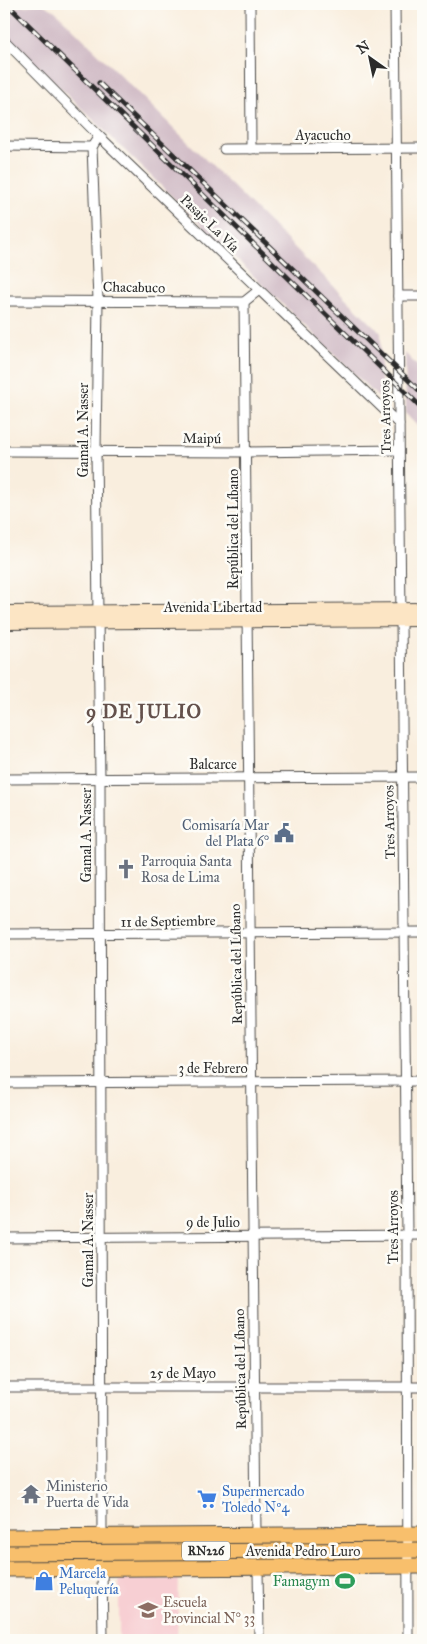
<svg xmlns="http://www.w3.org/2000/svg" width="427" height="1644" viewBox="0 0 427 1644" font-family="'IM FELL Great Primer',serif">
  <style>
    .built { fill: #f7cfd3 }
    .industrial { fill: #d2bdc7 }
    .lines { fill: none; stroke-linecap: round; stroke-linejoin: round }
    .minor-casing { stroke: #4a4846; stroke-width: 11 }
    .secondary-casing { stroke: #4a4846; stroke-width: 14 }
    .trunk-casing { stroke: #4a4846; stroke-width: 17 }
    .minor { stroke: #fff; stroke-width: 9 }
    .secondary { stroke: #fce5c4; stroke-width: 12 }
    .trunk { stroke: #f8bf6c; stroke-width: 15 }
    .rail-casing { stroke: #2b2b2b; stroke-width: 5 }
    .rail { stroke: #fdfcf7; stroke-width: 3; stroke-dasharray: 9; stroke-linecap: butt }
    .labels { text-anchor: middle; stroke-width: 5; stroke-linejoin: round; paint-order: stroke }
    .shield { fill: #fdfcf7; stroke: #6a6a68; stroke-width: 1 }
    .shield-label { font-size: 12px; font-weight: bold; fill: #2b2b2b }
    .street-label { font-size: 14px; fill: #2b2b2b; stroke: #fdfcf7 }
    .service-label { font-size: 14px; fill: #4e5e75; stroke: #fdfcf7; text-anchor: end }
    .worship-label { font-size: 14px; fill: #5b616d; stroke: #fdfcf7; text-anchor: start }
    .shop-label { font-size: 14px; fill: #366cbe; stroke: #fdfcf7; text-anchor: start }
    .leisure-label { font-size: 14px; fill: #27864d; stroke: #fdfcf7; text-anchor: end }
    .education-label { font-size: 14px; fill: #785e54; stroke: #fdfcf7; text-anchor: start }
    .district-label { font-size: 19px; font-weight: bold; letter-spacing: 1px; fill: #64514c; stroke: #fdfcf7 }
  </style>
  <rect width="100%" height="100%" fill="#fdfcf7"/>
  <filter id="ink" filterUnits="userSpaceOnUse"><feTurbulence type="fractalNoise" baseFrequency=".02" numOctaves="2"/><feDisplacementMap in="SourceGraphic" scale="10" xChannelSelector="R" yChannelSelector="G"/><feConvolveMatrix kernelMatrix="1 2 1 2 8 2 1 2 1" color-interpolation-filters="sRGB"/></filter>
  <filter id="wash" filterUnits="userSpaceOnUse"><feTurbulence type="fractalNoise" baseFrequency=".0096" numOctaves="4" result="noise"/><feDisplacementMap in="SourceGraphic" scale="20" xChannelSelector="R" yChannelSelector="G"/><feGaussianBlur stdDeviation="1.12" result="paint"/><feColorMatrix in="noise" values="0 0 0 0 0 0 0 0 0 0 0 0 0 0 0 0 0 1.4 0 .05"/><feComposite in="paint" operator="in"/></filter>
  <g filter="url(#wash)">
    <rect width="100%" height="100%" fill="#f9eede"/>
    <path class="built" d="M179,1579L177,1640H119V1580Z"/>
    <g class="industrial">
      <path d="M42,4L54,10L381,333V400L4,33V8Z"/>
      <path d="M405,353L423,372V432L406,414Z"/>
    </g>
  </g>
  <g filter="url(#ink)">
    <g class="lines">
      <defs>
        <g id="minor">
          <path d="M250,4L251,149"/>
          <path d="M395,4L407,1235L408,1640"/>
          <path d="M4,40L99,136L399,424"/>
          <path d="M99,136L92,147L98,300L96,450L100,779L102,1536"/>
          <path d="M4,146L92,147"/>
          <path d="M224,149L423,148"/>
          <path d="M398,296H423"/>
          <path d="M4,301L244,302L259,290"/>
          <path d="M244,302L256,1535"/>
          <path d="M4,451L247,452L399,450"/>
          <path d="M4,779L423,777"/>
          <path d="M4,934L423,932"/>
          <path d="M4,1083L423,1081"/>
          <path d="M4,1238L423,1235"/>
          <path d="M4,1387H423"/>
          <path d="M258,1568L259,1640"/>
          <path d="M102,1569L103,1640"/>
        </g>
        <g id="secondary">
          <path d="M4,612L423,609"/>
          <path d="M4,623L423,620"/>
        </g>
        <g id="trunk">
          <path d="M4,1537L423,1534"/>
          <path d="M4,1553L423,1550"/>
          <path d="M4,1569L423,1566"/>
        </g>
      </defs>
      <use href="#minor" class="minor-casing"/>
      <use href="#secondary" class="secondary-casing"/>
      <use href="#trunk" class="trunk-casing"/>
      <use href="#minor" class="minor"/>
      <use href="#secondary" class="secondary"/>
      <use href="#trunk" class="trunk"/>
      <defs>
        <g id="rail">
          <path d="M7,4L423,409"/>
          <path d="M99,83L423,394"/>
        </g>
      </defs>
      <use href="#rail" class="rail-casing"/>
      <use href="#rail" class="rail"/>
    </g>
  </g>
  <defs>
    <symbol id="civic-bare" viewBox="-9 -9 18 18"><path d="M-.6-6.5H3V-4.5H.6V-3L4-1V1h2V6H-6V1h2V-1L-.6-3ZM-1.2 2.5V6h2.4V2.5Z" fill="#5c6f8a" stroke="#fdfcf7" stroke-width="2.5" paint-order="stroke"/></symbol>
    <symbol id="church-bare" viewBox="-9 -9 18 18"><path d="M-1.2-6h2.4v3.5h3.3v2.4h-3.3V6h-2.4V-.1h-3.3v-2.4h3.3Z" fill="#6b7280" stroke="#fdfcf7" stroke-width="2.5" paint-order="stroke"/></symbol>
    <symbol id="temple-bare" viewBox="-9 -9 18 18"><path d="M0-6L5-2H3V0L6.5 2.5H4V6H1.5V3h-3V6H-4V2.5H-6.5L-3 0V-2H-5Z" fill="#6b7280" stroke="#fdfcf7" stroke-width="2.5" paint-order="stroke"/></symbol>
    <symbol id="supermarket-bare" viewBox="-9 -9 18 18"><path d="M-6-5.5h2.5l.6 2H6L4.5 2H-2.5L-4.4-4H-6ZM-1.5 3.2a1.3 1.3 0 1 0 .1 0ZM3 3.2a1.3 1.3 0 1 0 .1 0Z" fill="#3f7fe0" stroke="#fdfcf7" stroke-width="2.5" paint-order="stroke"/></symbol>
    <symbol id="shop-bare" viewBox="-9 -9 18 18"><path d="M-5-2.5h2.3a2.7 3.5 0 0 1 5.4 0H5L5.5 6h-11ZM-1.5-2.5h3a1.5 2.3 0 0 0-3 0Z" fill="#3f7fe0" stroke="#fdfcf7" stroke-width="2.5" paint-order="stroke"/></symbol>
    <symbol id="stadium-bare" viewBox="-9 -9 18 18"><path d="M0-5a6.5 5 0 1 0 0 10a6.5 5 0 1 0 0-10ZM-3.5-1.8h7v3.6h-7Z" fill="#2e9e5b" stroke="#fdfcf7" stroke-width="2.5" paint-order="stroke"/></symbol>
    <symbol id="school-bare" viewBox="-9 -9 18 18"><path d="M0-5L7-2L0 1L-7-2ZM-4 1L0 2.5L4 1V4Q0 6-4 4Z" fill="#8d6e63" stroke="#fdfcf7" stroke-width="2.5" paint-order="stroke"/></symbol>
  </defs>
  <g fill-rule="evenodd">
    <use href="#civic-bare" x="270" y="819" width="28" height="28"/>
    <use href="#church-bare" x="112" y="855" width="28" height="28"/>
    <use href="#temple-bare" x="17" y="1480" width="28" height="28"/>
    <use href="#supermarket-bare" x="193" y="1485" width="28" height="28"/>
    <use href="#shop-bare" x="30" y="1567" width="28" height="28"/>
    <use href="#stadium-bare" x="331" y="1567" width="28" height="28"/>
    <use href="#school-bare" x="134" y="1596" width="28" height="28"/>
  </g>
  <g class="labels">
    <rect class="shield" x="182" y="1541.5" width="48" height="19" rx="4"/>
    <g class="shield-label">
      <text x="206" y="1555">RN226</text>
    </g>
    <g class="street-label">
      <text x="323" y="140">Ayacucho</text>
      <text transform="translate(210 223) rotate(44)" y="5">Pasaje La Vía</text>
      <text transform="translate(134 287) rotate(1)" y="5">Chacabuco</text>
      <text transform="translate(385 417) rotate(-91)" y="5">Tres Arroyos</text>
      <text transform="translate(83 430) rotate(-90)" y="5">Gamal A. Nasser</text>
      <text transform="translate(202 438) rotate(1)" y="5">Maipú</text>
      <text transform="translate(233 529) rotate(-90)" y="5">República del Líbano</text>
      <text x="213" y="612">Avenida Libertad</text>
      <text x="213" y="769">Balcarce</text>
      <text transform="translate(389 822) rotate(-91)" y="5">Tres Arroyos</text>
      <text transform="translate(86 835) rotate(-90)" y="5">Gamal A. Nasser</text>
      <text transform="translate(168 921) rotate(-1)" y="5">11 de Septiembre</text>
      <text transform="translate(236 964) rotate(-91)" y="5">República del Líbano</text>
      <text x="213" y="1073">3 de Febrero</text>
      <text x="213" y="1227">9 de Julio</text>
      <text transform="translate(393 1227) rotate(-90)" y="5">Tres Arroyos</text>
      <text transform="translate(88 1240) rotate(-90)" y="5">Gamal A. Nasser</text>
      <text transform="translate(240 1369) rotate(-91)" y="5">República del Líbano</text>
      <text x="183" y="1378">25 de Mayo</text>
      <text x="303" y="1556">Avenida Pedro Luro</text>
    </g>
    <g class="service-label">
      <text x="269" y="830">Comisaría Mar<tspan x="269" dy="16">del Plata 6°</tspan></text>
    </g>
    <g class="worship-label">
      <text x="141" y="866">Parroquia Santa<tspan x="141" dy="16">Rosa de Lima</tspan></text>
      <text x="46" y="1491">Ministerio<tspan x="46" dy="16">Puerta de Vida</tspan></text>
    </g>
    <g class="shop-label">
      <text x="222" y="1496">Supermercado<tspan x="222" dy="16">Toledo Nº4</tspan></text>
      <text x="59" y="1578">Marcela<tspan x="59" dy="16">Peluquería</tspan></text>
    </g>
    <g class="leisure-label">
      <text x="330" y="1586">Famagym</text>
    </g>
    <g class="education-label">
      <text x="163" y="1607">Escuela<tspan x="163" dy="16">Provincial N° 33</tspan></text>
    </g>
    <g class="district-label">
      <text x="144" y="718">9 DE JULIO</text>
    </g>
  </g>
  <rect width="427" height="1644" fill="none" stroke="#fdfcf7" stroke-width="20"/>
  <g transform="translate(370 58) rotate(327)" stroke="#fdfcf7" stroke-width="4" paint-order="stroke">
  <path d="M0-4L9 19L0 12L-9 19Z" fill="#2b2b2b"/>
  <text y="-8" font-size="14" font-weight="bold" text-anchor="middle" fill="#2b2b2b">N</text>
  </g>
</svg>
